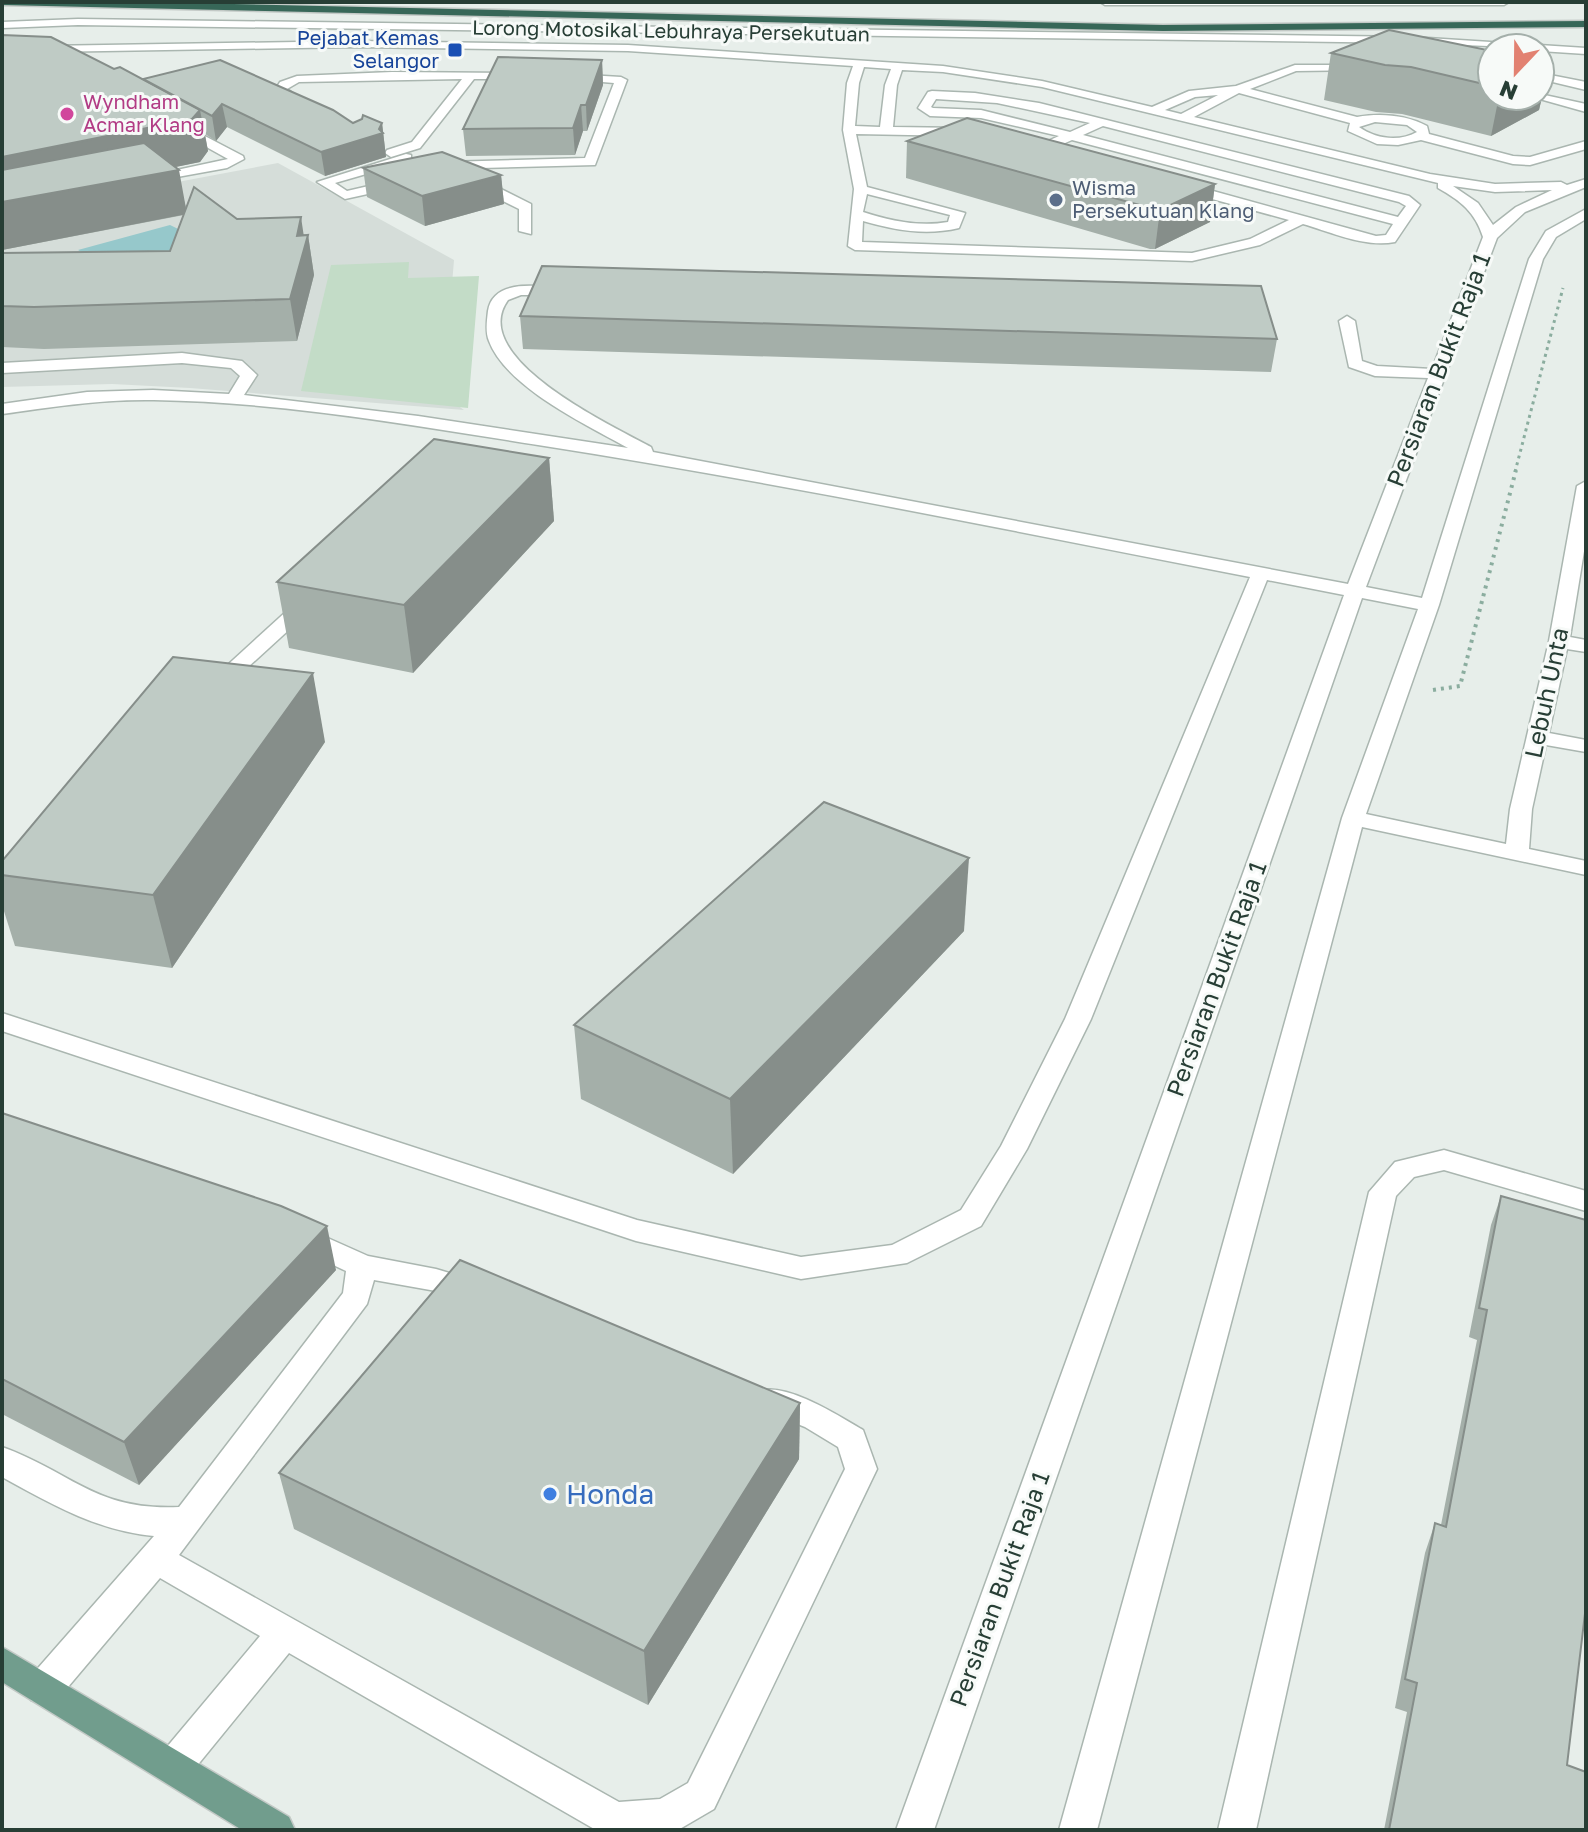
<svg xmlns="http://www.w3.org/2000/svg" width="1588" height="1832" viewBox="0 0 1588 1832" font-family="'Golos Text',sans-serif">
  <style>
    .built { fill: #d5ddd9 }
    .green { fill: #c3dcc7 }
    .water { fill: #96c8cb }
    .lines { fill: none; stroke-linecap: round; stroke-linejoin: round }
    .minor-casing { stroke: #aab6b0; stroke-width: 3 }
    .major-casing { stroke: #c3c9c6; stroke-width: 3 }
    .highway-casing { stroke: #c3c9c6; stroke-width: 3 }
    .path-far1 { stroke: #8bad9f; stroke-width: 3; stroke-dasharray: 3 4; stroke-linecap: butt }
    .path { stroke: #8bad9f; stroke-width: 4; stroke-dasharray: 3 5; stroke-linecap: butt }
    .minor { fill: #fff; fill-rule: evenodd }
    .major { fill: #719d8d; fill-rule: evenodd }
    .highway { fill: #376758; fill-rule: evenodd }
    .wall { fill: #a4afa9 }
    .shaded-wall { fill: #868e8a }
    .building { fill: #bfcbc5; stroke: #868e8a; stroke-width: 2 }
    .transit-dot { fill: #1a4fb4; stroke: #f7faf8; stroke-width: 3 }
    .hotel-dot { fill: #d1479c; stroke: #f7faf8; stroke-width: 3 }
    .service-dot { fill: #5c6f8a; stroke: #f7faf8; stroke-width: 3 }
    .shop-dot { fill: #3f7fe0; stroke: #f7faf8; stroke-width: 3 }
    .labels { text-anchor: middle; stroke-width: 6; stroke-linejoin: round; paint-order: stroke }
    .far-street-label { font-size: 20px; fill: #273e35; stroke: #f7faf8 }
    .far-transit-label { font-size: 20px; fill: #164399; stroke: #f7faf8; text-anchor: end }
    .far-hotel-label { font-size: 20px; fill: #b23c85; stroke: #f7faf8; text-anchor: start }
    .far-service-label { font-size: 20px; fill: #4e5e75; stroke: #f7faf8; text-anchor: start }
    .street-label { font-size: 24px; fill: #273e35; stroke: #f7faf8 }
    .near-shop-label { font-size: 28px; fill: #366cbe; stroke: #f7faf8; text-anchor: start }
  </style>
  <rect width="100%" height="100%" fill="#e7eeea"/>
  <path class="built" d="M278,163L454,260L443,395L464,410L190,388L112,384L2,387V215Z"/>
  <path class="green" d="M409,262L408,278L479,276L468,408L301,391L331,265Z"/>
  <path class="water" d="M170,225L213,246L120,273L78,250Z"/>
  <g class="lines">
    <defs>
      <g id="minor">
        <path d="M1100,2H1509L1504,5H1105Z"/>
        <path d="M78,19L1412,37L1586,48V54L1540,51V48L1412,43L78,25L2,28V22Z"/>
        <path d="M357,41L628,45L943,66L1042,81L1152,107L1189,91L1236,86L1295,65H1362L1366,66V70L1296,71L1250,89L1357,117C1381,113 1406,115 1427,126L1429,134L1513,156L1530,157L1586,141V149L1530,165L1513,164L1421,140L1398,145L1377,144L1348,131L1350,123L1239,93L1194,117L1430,174L1495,184L1561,182L1567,185L1586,179V187L1525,212L1497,238L1366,587L1422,598L1529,259L1546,231L1586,209V219L1556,237L1543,259L1439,605L1366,814L1506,844L1510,809L1549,641L1577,486L1586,481V539L1570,637L1586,640V652L1567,649L1549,733L1586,740V752L1546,745L1532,809L1529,849L1586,861V875L1362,827L1097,1830H1059L1342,818L1418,609L1362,598L934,1830H896L1344,595L1267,580L1091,1019L1027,1149L981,1226L907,1263L801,1279L636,1241L2,1031V1013L637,1220L801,1257L892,1245L961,1210L1001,1146L1065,1019L1250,577C1013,531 776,482 538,445C411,425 282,402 154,400C102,399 52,407 2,414V404L87,392L153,390L229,394L240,376L231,368L182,363L2,373V363L182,353L242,361L257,375L244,395L418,416L628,448C587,425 506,387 489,341C485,332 487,320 488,311C493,278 539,286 562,288L567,289V295H521L508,300C466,358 613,426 651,447L653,452L1348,584L1428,378L1375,376L1349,367L1339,321L1347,316L1355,321L1362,361L1377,366L1432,369L1483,237C1475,212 1461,201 1438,188V183L1042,87L943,72L902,70L897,85L893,127L962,128L968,132L962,136L856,134L867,187L965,213L959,228C925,236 895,230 863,221L862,242L1192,253L1250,239L1289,220L1179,190L1177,187L1184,183L1376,236L1386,235L1393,224L1072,140L1047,151H1039V145L1059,136L981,118L930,116L918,108L928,92L932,91L975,93L1039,103L1409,196L1420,205L1395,242C1365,248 1331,232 1303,224L1260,245L1192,261L855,250L848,246L854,189L843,130L847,83L853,66L628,51L357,47L44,52L38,49L44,46ZM864,67L891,69L885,85L880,127L855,126L859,83ZM1218,95L1181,114L1165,110L1195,97ZM936,99L997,103L1090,123L1070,132L981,110L933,108L931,107ZM1375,122L1407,125L1417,132C1399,142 1376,139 1359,127ZM1103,126L1399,202L1406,206L1398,217L1083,135ZM1453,186L1495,192L1552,190L1516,207L1493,225L1478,203ZM867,194L950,215L948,222C919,227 891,221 863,212Z"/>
        <path d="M392,72L518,73L524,76L518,79H474L420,148L391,157L385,153L387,150L412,142L462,79L299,82L287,89L308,105V111L304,112L275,90L280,82L297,76Z"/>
        <path d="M1540,73L1586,82V90L1540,79Z"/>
        <path d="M571,74L621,77L627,80L595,165L440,169V163L445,162L585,158L614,83L567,79L565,77Z"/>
        <path d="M1540,94L1586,104V112L1529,96Z"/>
        <path d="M178,122L243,156L244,159L227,168L144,183V177L228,159L174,129V123Z"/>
        <path d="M406,154L411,155V161L335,183L347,191L399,179L406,183L404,186L345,199L317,182Z"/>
        <path d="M469,178H479L531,204V234L519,231V209L469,184Z"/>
        <path d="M308,596L315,598L318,602L315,606L224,689H210L207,685L210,681L301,598Z"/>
        <path d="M1444,1150L1586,1191V1211L1444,1170L1414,1177L1396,1196L1256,1830H1218L1369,1192L1395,1162Z"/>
        <path d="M303,1227L368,1256L436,1269L483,1283L488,1291L483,1299L473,1302L436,1291L374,1280L367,1304L179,1555L619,1802L660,1799L688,1783L845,1469L838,1447L805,1427L760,1409L755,1400L760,1391C786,1382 839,1416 863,1430L877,1469L714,1809L678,1830H596L289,1653L187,1778L174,1784L161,1778L156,1766L161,1754L260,1636L160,1578L57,1700L44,1704L31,1700L26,1688L31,1676L154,1536C98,1531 51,1504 2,1477V1447C72,1472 95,1511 179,1507L343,1293L346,1271L293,1246L289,1238L293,1230Z"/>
      </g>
      <path id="major" d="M2,1647L289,1817L295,1830H242L2,1682Z"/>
      <path id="highway" d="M2,2H142L1163,25L1586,21V27L1163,31L2,5Z"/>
    </defs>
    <use href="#minor" class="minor-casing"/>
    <use href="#major" class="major-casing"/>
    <use href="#highway" class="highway-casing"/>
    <path class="path-far1" d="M1515,472L1563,288"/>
    <path class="path" d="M1433,690L1460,686L1516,470"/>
    <use href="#minor" class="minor"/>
    <use href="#major" class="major"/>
    <use href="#highway" class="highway"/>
  </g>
  <g class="wall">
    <path d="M2,35L114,69L143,79L353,123H382L386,157L325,176L227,127L216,141L205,134L208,151L200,162L175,167L186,208L308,235L314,275L297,341L44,349L2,347V253L170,251L184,215L2,250Z"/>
    <path d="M1492,51V96H1540L1550,63L1539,110L1491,136L1402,114L1376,112L1324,100L1331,53Z"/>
    <path d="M602,60L603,85L587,131H583L575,155L466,156L463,129Z"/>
    <path d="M907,141L1215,184L1210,222L1155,249H1150L906,178Z"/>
    <path d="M363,168L501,175L504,204L425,226L367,197Z"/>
    <path d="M520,316L1277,339L1271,372L523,349Z"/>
    <path d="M549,458L554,521L413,673L289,648L277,582Z"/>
    <path d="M325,742L172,968L15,946L2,905V861Z"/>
    <path d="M964,931L733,1174L581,1099L574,1025Z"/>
    <path d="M2,1113L336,1270L139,1485L2,1414Z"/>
    <path d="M1501,1196L1567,1765L1586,1830H1384L1407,1712L1395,1708L1425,1553L1435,1523L1441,1525L1477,1340L1469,1337L1491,1225Z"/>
    <path d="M800,1403L799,1459L648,1705L294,1529L279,1473Z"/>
  </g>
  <g class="shaded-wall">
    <path d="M602,60L603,85L587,131L586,105Z"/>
    <path d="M1550,63L1539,110L1491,136L1499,96H1540V68Z"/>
    <path d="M222,104L227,127L216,141L212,116Z"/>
    <path d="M581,105L583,131L575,155L573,128Z"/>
    <path d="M200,110L208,151L200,162L25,198L179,170L187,214L2,250V157Z"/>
    <path d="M382,123L386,157L325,176L321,152L379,129Z"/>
    <path d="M501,175L504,204L425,226L422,196Z"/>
    <path d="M1215,184L1210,222L1155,249L1160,210Z"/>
    <path d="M301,217L305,244L308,235L314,275L297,341L290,299L297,236Z"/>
    <path d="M549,458L554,521L413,673L404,605Z"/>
    <path d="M313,673L325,742L172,968L153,895Z"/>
    <path d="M969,858L964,931L733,1174L730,1099Z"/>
    <path d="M327,1226L336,1270L139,1485L124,1442Z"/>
    <path d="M800,1403L799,1459L648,1705L644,1651Z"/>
  </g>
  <g class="building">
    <path d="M1389,30L1492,51V86L1411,67L1385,65L1331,53Z"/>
    <path d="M2,35L51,37L114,69L120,67L200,110L192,119L2,157Z"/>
    <path d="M498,57L602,60L586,105H581L573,128L463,129Z"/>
    <path d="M220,60L333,110L353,123L362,119L363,115L382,123L379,129L383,133L321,152L222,104L212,116L143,79Z"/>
    <path d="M1540,61L1550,63L1540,68Z"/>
    <path d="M967,118L1215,184L1160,210L1154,209L907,141Z"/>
    <path d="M144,143L179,170L2,202V170Z"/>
    <path d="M442,152L501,175L422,196L363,168Z"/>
    <path d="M194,187L237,219L301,217L297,236L308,235L290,299L34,307L2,306V253L170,251Z"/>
    <path d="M542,266L1261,286L1277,339L520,316Z"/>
    <path d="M434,439L549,458L404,605L277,582Z"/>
    <path d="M173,657L313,673L153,895L2,875V861Z"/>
    <path d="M824,802L969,858L730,1099L574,1025Z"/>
    <path d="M2,1113L281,1206L327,1226L124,1442L2,1379Z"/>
    <path d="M1501,1196L1586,1220V1605L1567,1765L1586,1772V1830H1389L1417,1683L1405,1679L1435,1523L1446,1527L1487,1310L1479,1308Z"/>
    <path d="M460,1260L800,1403L644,1651L279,1473Z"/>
  </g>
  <rect class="transit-dot" x="447" y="42" width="16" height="16" rx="4"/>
  <circle class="hotel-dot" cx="67" cy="114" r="8"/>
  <circle class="service-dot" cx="1056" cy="200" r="8"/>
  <circle class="shop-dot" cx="550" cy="1494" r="8"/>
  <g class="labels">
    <g class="far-street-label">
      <text transform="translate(671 31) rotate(1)" y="7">Lorong Motosikal Lebuhraya Persekutuan</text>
    </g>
    <g class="far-transit-label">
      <text x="439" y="45">Pejabat Kemas<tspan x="439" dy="23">Selangor</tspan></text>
    </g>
    <g class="far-hotel-label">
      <text x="83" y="109">Wyndham<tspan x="83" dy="23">Acmar Klang</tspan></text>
    </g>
    <g class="far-service-label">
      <text x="1072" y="195">Wisma<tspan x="1072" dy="23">Persekutuan Klang</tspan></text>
    </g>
    <g class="street-label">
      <text transform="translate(1439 370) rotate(-69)" y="8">Persiaran Bukit Raja 1</text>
      <text transform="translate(1547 693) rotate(-78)" y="8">Lebuh Unta</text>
      <text transform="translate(1217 979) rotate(-70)" y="8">Persiaran Bukit Raja 1</text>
      <text transform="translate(1000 1589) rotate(-70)" y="8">Persiaran Bukit Raja 1</text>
    </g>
    <g class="near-shop-label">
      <text x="566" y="1504">Honda</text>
    </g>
  </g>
  <rect width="1588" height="1832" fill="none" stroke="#273e35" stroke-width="8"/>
  <g transform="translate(1516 72) rotate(202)"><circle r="38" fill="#f7faf8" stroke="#a4afaa" stroke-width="2"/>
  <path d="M0-6L14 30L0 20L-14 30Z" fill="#e28171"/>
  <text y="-12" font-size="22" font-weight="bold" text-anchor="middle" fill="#273e35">N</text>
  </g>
</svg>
